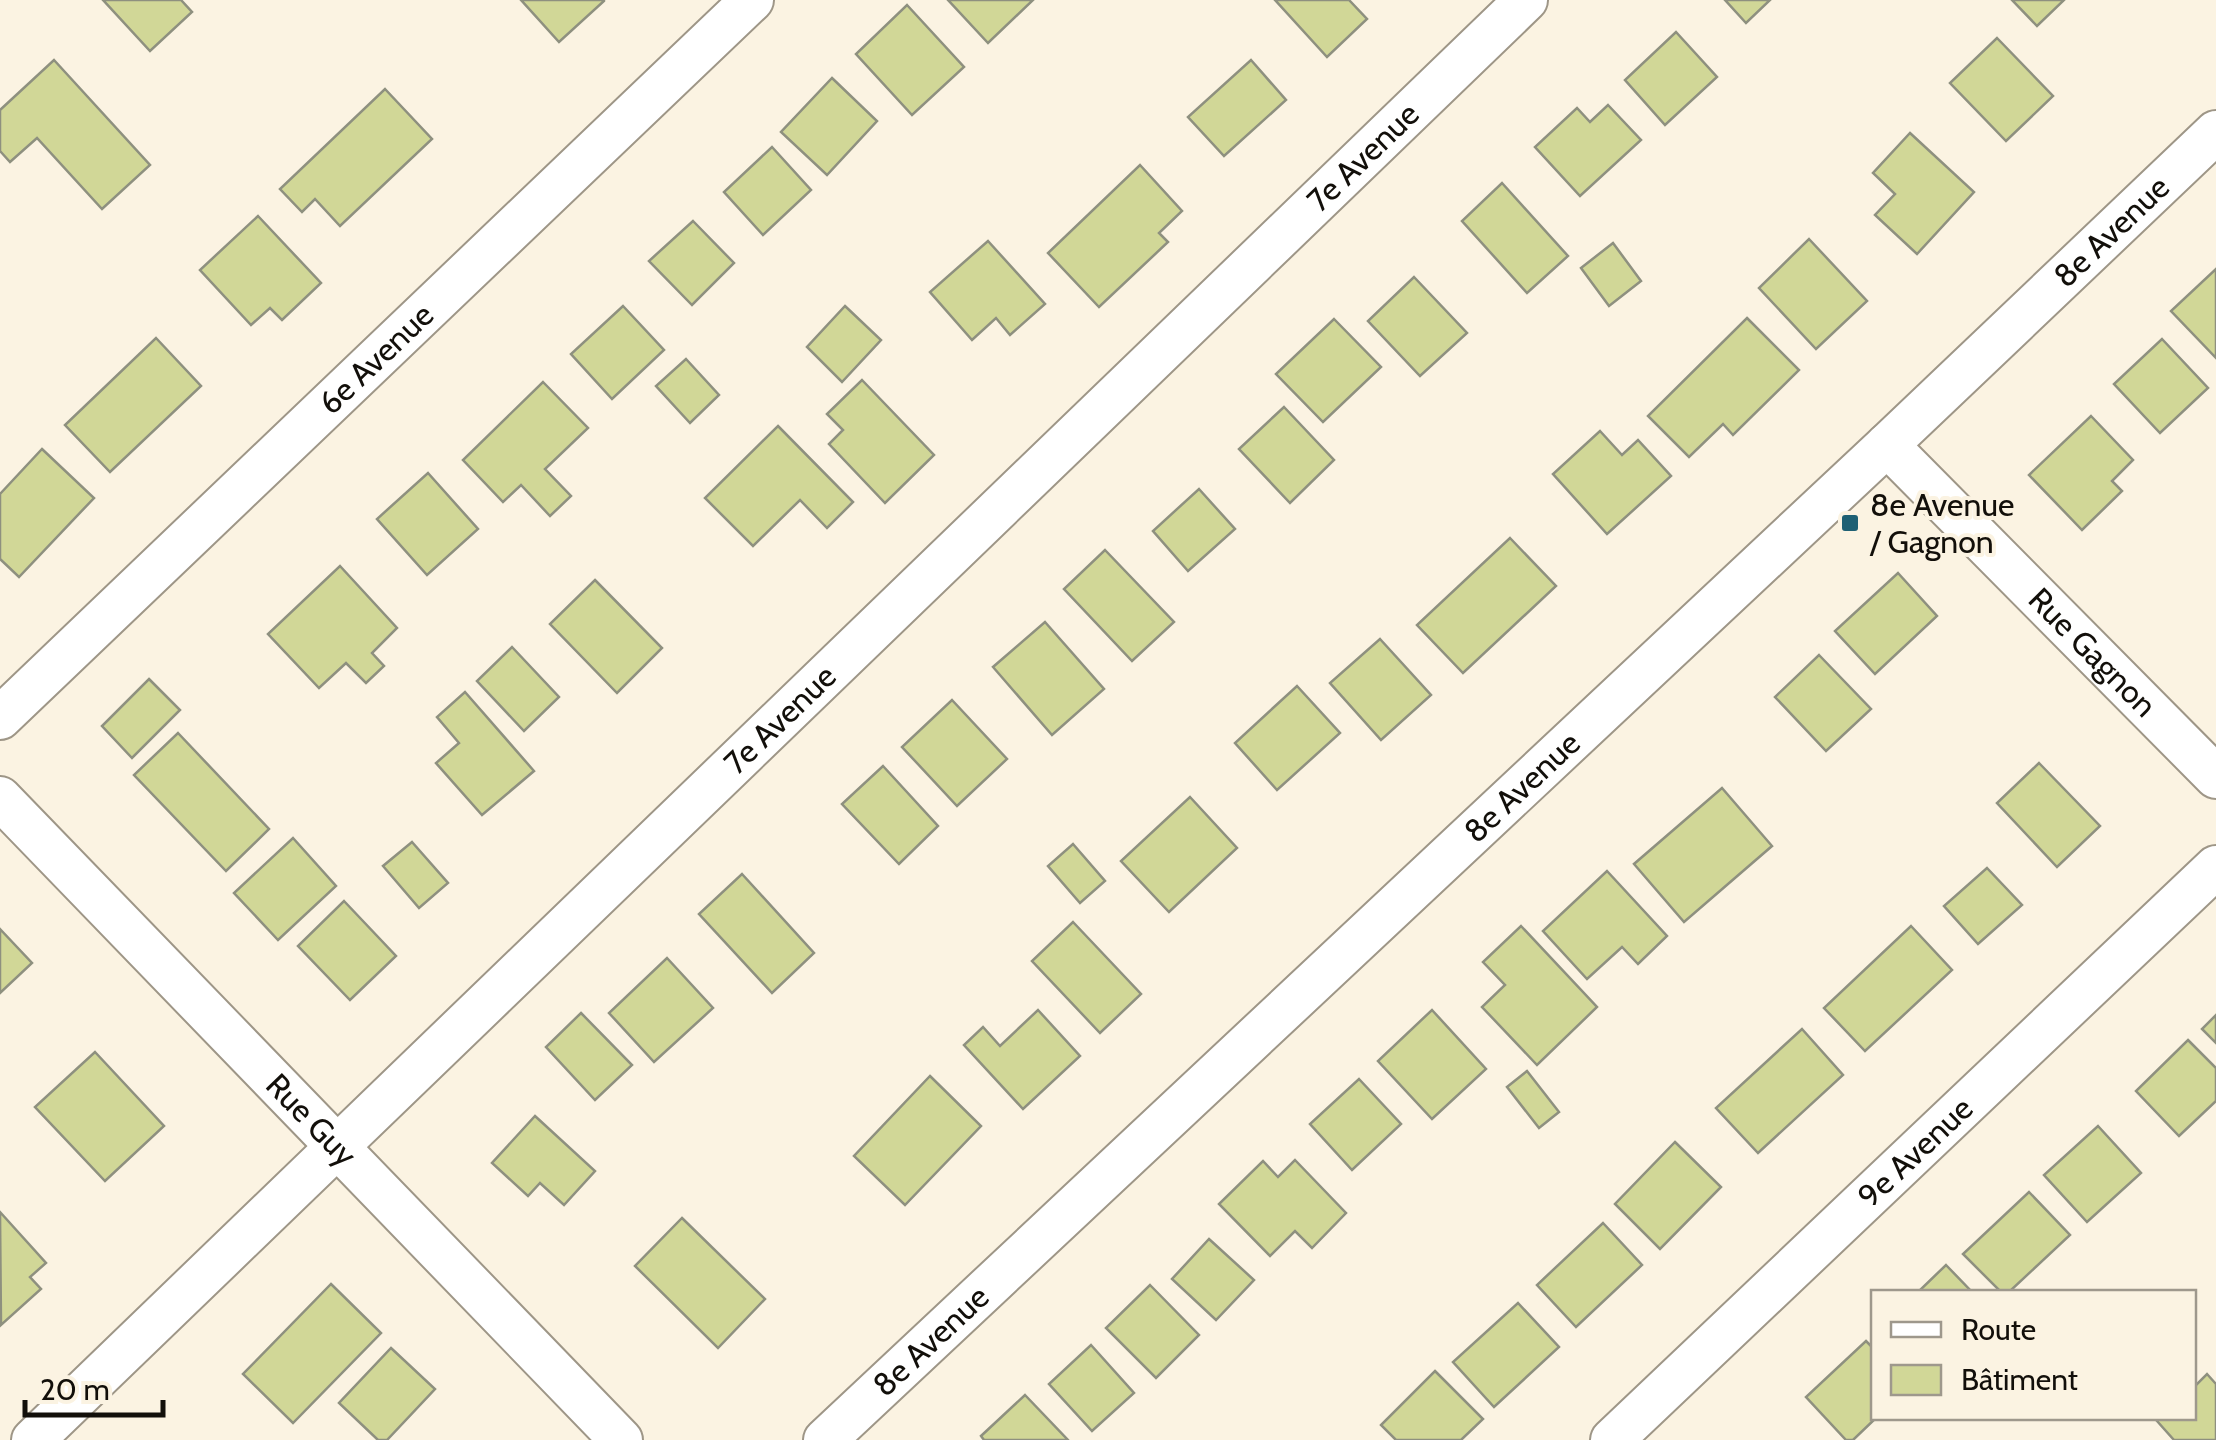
<svg xmlns="http://www.w3.org/2000/svg" width="2216" height="1440" viewBox="0 0 2216 1440" font-family="Cabin,sans-serif">
  <style>
    .building { fill: #d1d797; stroke: #8e907f; stroke-width: 2.5 }
    .lines { fill: none; stroke-linecap: round; stroke-linejoin: round }
    .minor-casing { stroke: #9e9687; stroke-width: 46 }
    .minor { stroke: #fff; stroke-width: 42 }
    .poi-dot { fill: #1e6074; stroke: #fbf3e2; stroke-width: 4 }
    .labels { text-anchor: middle; stroke-width: 8; stroke-linejoin: round; paint-order: stroke }
    .street-label { font-size: 32px; fill: #120f0a; stroke: #fbf3e2 }
    .poi-label { font-size: 32px; fill: #120f0a; stroke: #fbf3e2; text-anchor: start }
  </style>
  <rect width="100%" height="100%" fill="#fbf3e2"/>
  <g class="building">
    <path d="M103,0H181L192,12L150,51Z"/>
    <path d="M521,0H604V1L559,42Z"/>
    <path d="M948,0H1033L988,43Z"/>
    <path d="M1275,0H1349L1367,19L1327,57Z"/>
    <path d="M1725,0H1770L1746,23Z"/>
    <path d="M2012,0H2064L2037,26Z"/>
    <path d="M907,5L964,67L912,115L856,54Z"/>
    <path d="M1676,32L1717,77L1665,125L1625,80Z"/>
    <path d="M1997,38L2053,96L2006,141L1950,83Z"/>
    <path d="M54,60L150,165L102,209L37,138L10,162L0,151V110Z"/>
    <path d="M1251,60L1286,100L1224,156L1188,117Z"/>
    <path d="M832,78L877,121L827,175L781,132Z"/>
    <path d="M385,89L432,139L340,226L315,199L302,212L280,189Z"/>
    <path d="M1608,105L1641,140L1580,196L1535,147L1577,108L1590,122Z"/>
    <path d="M1910,133L1974,192L1917,254L1875,215L1895,194L1873,173Z"/>
    <path d="M772,147L811,190L763,235L724,192Z"/>
    <path d="M1140,165L1182,211L1159,233L1168,242L1099,307L1048,253Z"/>
    <path d="M1502,183L1568,256L1527,293L1462,221Z"/>
    <path d="M258,216L321,283L282,320L270,308L251,325L200,270Z"/>
    <path d="M693,221L734,263L692,305L649,261Z"/>
    <path d="M1809,239L1867,301L1816,349L1759,288Z"/>
    <path d="M988,241L1045,304L1010,335L996,318L972,340L930,292Z"/>
    <path d="M1613,243L1641,281L1609,306L1581,268Z"/>
    <path d="M2216,269V358L2171,311Z"/>
    <path d="M1414,277L1467,333L1420,376L1368,321Z"/>
    <path d="M623,306L664,350L612,399L571,354Z"/>
    <path d="M845,306L881,340L842,382L807,347Z"/>
    <path d="M1747,318L1799,370L1733,435L1723,424L1689,457L1648,416Z"/>
    <path d="M1334,319L1381,367L1323,422L1276,374Z"/>
    <path d="M156,338L201,386L110,472L65,425Z"/>
    <path d="M2162,339L2208,388L2160,433L2114,384Z"/>
    <path d="M686,359L719,395L690,423L656,386Z"/>
    <path d="M862,380L934,455L885,503L829,444L843,430L827,414Z"/>
    <path d="M543,382L588,428L545,469L571,496L550,516L521,485L503,502L463,460Z"/>
    <path d="M1284,407L1334,460L1290,503L1239,449Z"/>
    <path d="M2091,416L2133,460L2112,481L2122,491L2082,530L2029,475Z"/>
    <path d="M778,426L853,502L827,528L800,500L753,546L705,498Z"/>
    <path d="M1600,431L1622,455L1638,440L1671,476L1607,534L1553,474Z"/>
    <path d="M42,449L94,498L19,577L0,559V494Z"/>
    <path d="M428,473L478,529L427,575L377,519Z"/>
    <path d="M1199,489L1235,529L1188,571L1153,531Z"/>
    <path d="M1510,538L1556,586L1463,673L1417,625Z"/>
    <path d="M1105,550L1174,622L1132,661L1064,589Z"/>
    <path d="M340,566L397,628L372,653L384,666L366,683L346,663L319,688L268,634Z"/>
    <path d="M1898,573L1937,616L1875,674L1835,631Z"/>
    <path d="M595,580L662,648L617,693L550,624Z"/>
    <path d="M1045,622L1104,689L1052,735L993,667Z"/>
    <path d="M1380,639L1431,695L1381,740L1330,683Z"/>
    <path d="M512,647L559,697L524,731L477,681Z"/>
    <path d="M1819,655L1871,709L1826,751L1775,697Z"/>
    <path d="M149,679L180,710L132,758L102,726Z"/>
    <path d="M1297,686L1340,733L1277,790L1235,743Z"/>
    <path d="M465,692L534,771L482,815L436,763L459,743L437,717Z"/>
    <path d="M952,700L1007,759L957,806L902,747Z"/>
    <path d="M178,733L269,829L226,871L134,775Z"/>
    <path d="M2039,763L2100,826L2057,867L1997,803Z"/>
    <path d="M883,766L938,826L899,864L842,804Z"/>
    <path d="M1722,788L1772,846L1684,922L1634,864Z"/>
    <path d="M1190,797L1237,848L1169,912L1121,861Z"/>
    <path d="M293,838L336,886L278,940L234,893Z"/>
    <path d="M412,842L448,883L419,908L383,866Z"/>
    <path d="M1073,844L1105,881L1080,903L1048,866Z"/>
    <path d="M1987,868L2022,905L1978,944L1944,906Z"/>
    <path d="M1607,871L1667,936L1638,964L1622,947L1587,979L1543,931Z"/>
    <path d="M742,874L814,953L772,993L699,914Z"/>
    <path d="M344,901L396,956L350,1000L298,946Z"/>
    <path d="M1073,922L1141,994L1100,1033L1032,961Z"/>
    <path d="M1521,926L1597,1007L1537,1065L1482,1007L1505,985L1483,962Z"/>
    <path d="M1911,926L1952,970L1865,1051L1824,1008Z"/>
    <path d="M0,929L32,963L0,993Z"/>
    <path d="M667,958L713,1008L654,1062L609,1013Z"/>
    <path d="M1038,1010L1080,1056L1023,1109L964,1045L983,1027L1000,1046Z"/>
    <path d="M1432,1010L1486,1069L1432,1119L1378,1061Z"/>
    <path d="M581,1013L632,1065L595,1100L546,1047Z"/>
    <path d="M2216,1015V1043L2202,1029Z"/>
    <path d="M1802,1029L1843,1075L1758,1153L1716,1108Z"/>
    <path d="M2188,1040L2216,1068V1101L2179,1136L2136,1091Z"/>
    <path d="M95,1052L164,1126L105,1181L35,1107Z"/>
    <path d="M1527,1071L1559,1112L1539,1128L1507,1087Z"/>
    <path d="M930,1076L981,1126L905,1205L854,1156Z"/>
    <path d="M1359,1079L1401,1124L1352,1170L1310,1124Z"/>
    <path d="M535,1116L595,1171L564,1205L540,1183L528,1196L492,1163Z"/>
    <path d="M2098,1126L2141,1173L2087,1222L2044,1175Z"/>
    <path d="M1675,1142L1721,1187L1660,1249L1615,1204Z"/>
    <path d="M1295,1160L1346,1213L1312,1248L1295,1231L1270,1256L1219,1204L1263,1161L1278,1177Z"/>
    <path d="M2029,1192L2070,1235L2009,1292H2001L1963,1254Z"/>
    <path d="M0,1212L46,1263L30,1277L41,1289L1,1325Z"/>
    <path d="M682,1218L765,1299L718,1348L635,1266Z"/>
    <path d="M1603,1223L1642,1265L1576,1327L1537,1285Z"/>
    <path d="M1209,1239L1254,1280L1216,1320L1172,1279Z"/>
    <path d="M1946,1265L1972,1292H1918Z"/>
    <path d="M331,1284L381,1333L293,1423L243,1374Z"/>
    <path d="M1150,1285L1199,1335L1156,1378L1106,1328Z"/>
    <path d="M1518,1303L1559,1347L1494,1407L1453,1362Z"/>
    <path d="M1866,1341L1874,1349V1418H1876L1853,1440H1846L1806,1397Z"/>
    <path d="M1091,1345L1134,1393L1092,1431L1049,1384Z"/>
    <path d="M391,1348L435,1389L387,1440H378L339,1403Z"/>
    <path d="M1435,1371L1483,1419L1461,1440H1396L1381,1425Z"/>
    <path d="M2207,1374L2216,1384V1440H2174L2157,1421L2161,1418H2194V1387Z"/>
    <path d="M1025,1395L1068,1440H984L981,1436Z"/>
  </g>
  <g class="lines">
    <defs>
      <g id="minor">
        <path id="s1" d="M1887,445L2216,777"/>
        <path id="s2" d="M0,718L752,0"/>
        <path id="s3" d="M0,798L621,1440"/>
        <path id="s4" d="M33,1440L1526,0"/>
        <path id="s5" d="M825,1440L1887,445L2216,132"/>
        <path id="s6" d="M1612,1440L2216,867"/>
      </g>
    </defs>
    <use href="#minor" class="minor-casing"/>
    <use href="#minor" class="minor"/>
  </g>
  <rect class="poi-dot" x="1840" y="513" width="20" height="20" rx="5"/>
  <g class="labels">
    <g class="street-label">
      <text dy="11" stroke="none"><textPath href="#s4" startOffset="1848">7e Avenue</textPath></text>
      <text dy="11" stroke="none"><textPath href="#s5" startOffset="1765">8e Avenue</textPath></text>
      <text dy="11" stroke="none"><textPath href="#s2" startOffset="520">6e Avenue</textPath></text>
      <text dy="11" stroke="none"><textPath href="#s1" startOffset="292">Rue Gagnon</textPath></text>
      <text dy="11" stroke="none"><textPath href="#s4" startOffset="1038">7e Avenue</textPath></text>
      <text dy="11" stroke="none"><textPath href="#s5" startOffset="955">8e Avenue</textPath></text>
      <text dy="11" stroke="none"><textPath href="#s3" startOffset="448">Rue Guy</textPath></text>
      <text dy="11" stroke="none"><textPath href="#s6" startOffset="418">9e Avenue</textPath></text>
      <text dy="11" stroke="none"><textPath href="#s5" startOffset="145">8e Avenue</textPath></text>
    </g>
    <g class="poi-label">
      <text x="1870" y="516">8e Avenue<tspan x="1870" dy="37">/ Gagnon</tspan></text>
    </g>
  </g>
  <rect x="1871" y="1290" width="325" height="130" fill="#fbf3e2" stroke="#9e988c" stroke-width="2.5"/>
  <rect x="1891" y="1322" width="50" height="15" fill="#ffffff" stroke="#9e988c" stroke-width="2.5"/>
  <text x="1961" y="1340" font-size="30" fill="#120f0a">Route</text>
  <rect x="1891" y="1365" width="50" height="30" fill="#d1d797" stroke="#9e988c" stroke-width="2.5"/>
  <text x="1961" y="1390" font-size="30" fill="#120f0a">Bâtiment</text>
  <path d="M25 1400v15h138v-15" fill="none" stroke="#120f0a" stroke-width="5"/>
  <text x="40" y="1400" font-size="30" fill="#120f0a" stroke="#fbf3e2" stroke-width="8" paint-order="stroke">20 m</text>
</svg>
